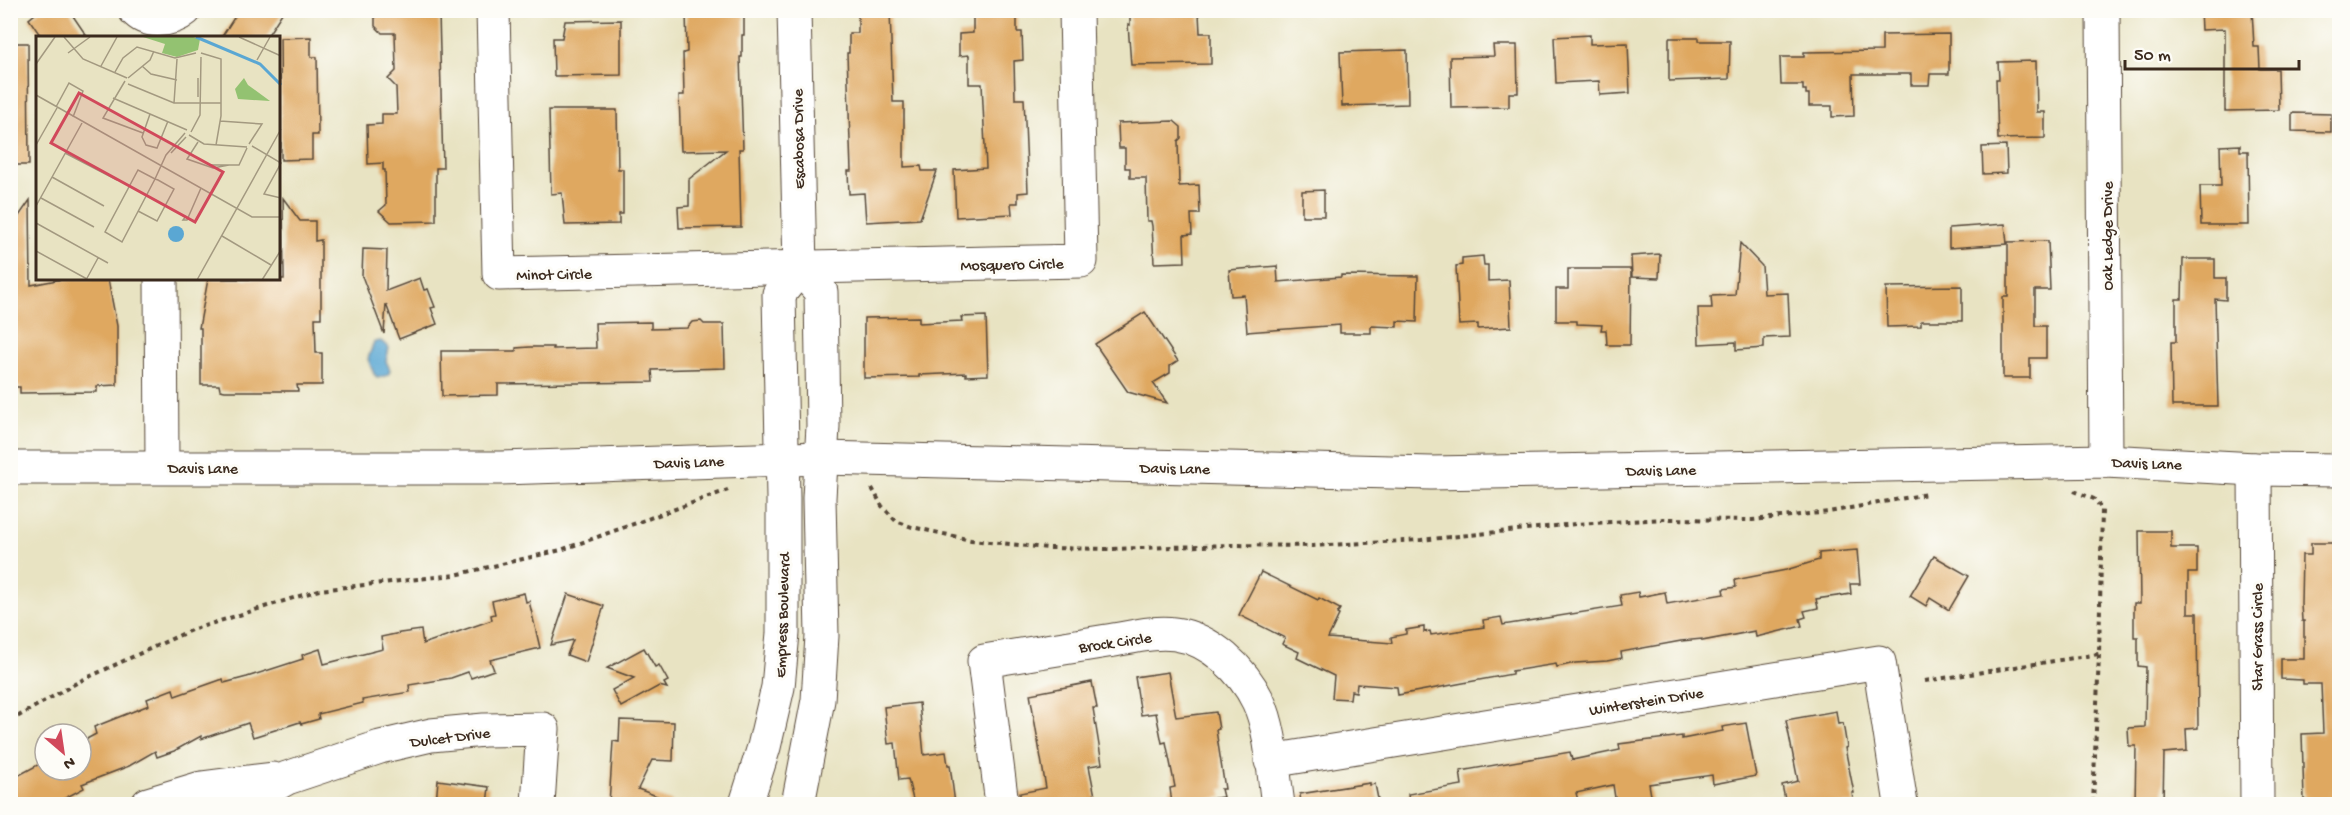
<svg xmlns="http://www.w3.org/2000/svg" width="2350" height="815" viewBox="0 0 2350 815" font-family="'Gochi Hand',sans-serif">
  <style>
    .water { fill: #5aa7d3; stroke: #4a6878; stroke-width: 1.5 }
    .building { fill: #dfa861 }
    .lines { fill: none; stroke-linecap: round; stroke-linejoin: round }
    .minor-casing { stroke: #554637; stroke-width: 35 }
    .path { stroke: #554637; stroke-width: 4; stroke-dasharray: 4.5 4.5; stroke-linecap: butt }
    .minor { stroke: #fff; stroke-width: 33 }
    .labels { text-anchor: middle; stroke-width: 6; stroke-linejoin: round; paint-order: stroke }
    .street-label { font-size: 16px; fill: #3b2a1e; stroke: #fdfcf7 }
    .inset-river { fill: none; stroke: #5aa7d3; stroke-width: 3 }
    .inset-road { fill: none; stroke: #a39980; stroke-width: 1.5 }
    .view { fill: #d1495b; fill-opacity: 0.15; stroke: #d1495b; stroke-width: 3 }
    .inset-edge { fill: none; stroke: #3b2a1e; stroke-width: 3 }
  </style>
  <rect width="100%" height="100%" fill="#fdfcf7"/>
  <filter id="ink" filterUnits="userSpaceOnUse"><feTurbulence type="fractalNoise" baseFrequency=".0167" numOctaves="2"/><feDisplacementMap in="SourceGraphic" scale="12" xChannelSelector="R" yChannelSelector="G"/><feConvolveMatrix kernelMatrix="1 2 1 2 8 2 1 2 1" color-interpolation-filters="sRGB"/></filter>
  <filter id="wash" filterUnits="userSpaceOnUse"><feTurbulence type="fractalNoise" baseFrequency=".008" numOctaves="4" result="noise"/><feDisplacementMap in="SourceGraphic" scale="24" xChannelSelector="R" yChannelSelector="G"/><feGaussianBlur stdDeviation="1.35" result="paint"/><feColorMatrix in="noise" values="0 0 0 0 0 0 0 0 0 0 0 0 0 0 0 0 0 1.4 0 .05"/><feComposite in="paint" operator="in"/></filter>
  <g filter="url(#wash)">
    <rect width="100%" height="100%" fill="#e8e3c2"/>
    <path class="water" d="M381,341L389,348L386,361L390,370L388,375L378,378L374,374L368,359L374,342Z"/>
    <g id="blocks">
      <g class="building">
        <path d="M40,10H69L88,38H42L29,19Z"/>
        <path d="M239,10H284L266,38H221Z"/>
        <path d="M383,10H436V14L439,13L443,168H436V221L391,222L379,211L386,205L385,170H383V163L368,164L367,125L382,124V114H397L396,87L388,79L396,71L395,33H382L375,26V17Z"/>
        <path d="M858,10H890L893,102H904V167L921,166L922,171H937L920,219L866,222L864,193L849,194L848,171H851L847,53H849V33H858Z"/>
        <path d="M973,10H1017V32H1022L1023,60L1014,61L1015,99H1024L1028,192L1018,193V203H1011L1012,214L956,217L954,170L986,168L982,84H969V55L959,56V34L973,33Z"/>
        <path d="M2200,10H2252L2254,47H2259L2260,69H2278L2279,110L2225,111V29L2201,30Z"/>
        <path d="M744,11V35H742V57H740L743,149H739L741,227L679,228L678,207L689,206V179L726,150L681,151L679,95H684L683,53L687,52L686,12Z"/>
        <path d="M1199,13L1200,33H1211V64L1131,65L1128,24L1130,25V14Z"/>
        <path d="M621,20V75L554,76L553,38H562L565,21Z"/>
        <path d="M1949,34V74H1930L1929,85H1911V74H1853L1854,116L1832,117V106H1809V94H1806V90H1803V85H1781L1780,57H1804V52L1882,51V35Z"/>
        <path d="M1590,35V44L1628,43L1630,93L1600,95L1599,81L1556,83L1554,37Z"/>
        <path d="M311,37V57H317L318,135H312V159L281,160L280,38Z"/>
        <path d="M1669,38H1699V41H1730L1729,79L1669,81Z"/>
        <path d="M10,43H28L29,165H10Z"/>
        <path d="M1493,45H1517L1518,93H1509V107L1451,108L1450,57L1494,56Z"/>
        <path d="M1407,50L1408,104L1342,106L1340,52Z"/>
        <path d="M2036,61L2037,112H2045V138L1998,139L1996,79H1999L1998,62Z"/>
        <path d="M549,110H617L618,169H623V214H619V224L565,225L562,193L551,194Z"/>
        <path d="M2292,113L2331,114V132L2292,131Z"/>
        <path d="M1174,121L1181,127V138L1178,141L1179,186L1199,185L1200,214H1191L1192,234L1184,235L1185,262L1154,263L1152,226L1151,221H1147L1146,178H1130V168H1125V148H1119L1118,123Z"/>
        <path d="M2240,145V151H2248L2249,225H2201L2200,186H2221L2220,146Z"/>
        <path d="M2006,146L2007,173L1983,174L1982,147Z"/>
        <path d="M1324,190V216H1302V191Z"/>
        <path d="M283,198L300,221H315V241L321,240V318H315L316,353H322V385H297L298,391H225L220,390L219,385H201V328H199L208,279H284Z"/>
        <path d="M30,200L31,285L62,279H108L117,326V385L97,386V392L20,393V387H10V229Z"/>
        <path d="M2005,224L2007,244L1949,248V228Z"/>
        <path d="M2048,241L2050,290H2035V326H2046V358H2030V378H2003V297H2008V242Z"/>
        <path d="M1740,243L1762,266L1764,294L1788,293L1790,337L1764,338V348L1736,350V342L1699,344L1698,308H1712L1711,296L1735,295Z"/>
        <path d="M363,249L387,250L386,291L420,278L424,290L428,289L435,307L431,308L437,324L399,339L386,304L384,334L362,276Z"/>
        <path d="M1660,254L1659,278L1632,277L1631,256Z"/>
        <path d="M1483,256L1484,265H1488V281L1509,280L1511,327L1478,329V324L1459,325L1456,266L1462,265V258Z"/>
        <path d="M2183,259H2215V278H2226V300L2215,299L2218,406H2172L2171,342H2176V299H2182Z"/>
        <path d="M1277,266L1278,282L1341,277V275L1418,276L1417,322L1397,321V327L1371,326V333H1340V325L1247,332L1244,295L1231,296L1229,270Z"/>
        <path d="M1568,269H1631L1630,345H1607L1606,330H1601L1602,325L1577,324V321H1556V289H1568Z"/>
        <path d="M1962,286V321H1921V326L1887,327L1886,287Z"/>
        <path d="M1145,312L1178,361L1170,366V373L1153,383L1167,403L1128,392L1095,344Z"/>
        <path d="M986,316L988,375L966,376V373L919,375V377L864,378V318L919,317V323L962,321L961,317Z"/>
        <path d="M701,321L704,324H724L725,368L652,370L653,382L498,384V395L442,396L441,351H516V348L530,347H553V349L596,348L595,323L651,322V329L687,328L692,322Z"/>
        <path d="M2139,531H2171V548H2197V573H2188V613H2197L2198,728L2186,729L2187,751L2164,753L2163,804H2135L2136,746H2129L2128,728L2145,727L2146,667L2138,666V637H2134V603H2140Z"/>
        <path d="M2311,543H2340V804H2306V800H2304L2302,734L2323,733L2321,684H2303V680L2281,679V659H2304V621H2302L2301,603L2302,555H2311Z"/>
        <path d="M1857,550L1860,584H1850L1851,594L1816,599L1818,608L1804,611L1806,617L1800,619L1802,626L1756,637L1755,631L1702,641V639L1681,641L1621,652L1622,658L1607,661L1575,663L1557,667L1556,664L1512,671V674L1398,695L1397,687L1357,684L1356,692L1351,691L1350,699L1332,698L1334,676L1297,658L1299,652L1282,644L1285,638L1239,615L1261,572L1318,600L1319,598L1340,609L1337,614L1339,615L1328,638L1392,643L1391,637L1406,634V630L1424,627V632L1430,631L1431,635L1484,627L1483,620L1501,617L1503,625L1622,606L1620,595L1638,592L1639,597L1665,592L1667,604L1724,594L1723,589L1736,587L1735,580L1786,570L1819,560V553Z"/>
        <path d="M1934,556L1969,576L1949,610L1930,598L1926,606L1910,596Z"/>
        <path d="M524,593L526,602L529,601L540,648L490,660L494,670L471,678L468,672L451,678L409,685L410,692L362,700L363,703L318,714L319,719L301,724L300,722L253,737L248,723L201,739V736L174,751L157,757L155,751L129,766L82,784L84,788L54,804H18L10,791V780L43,762L45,770H81V742L96,734L94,727L149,705L147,699L173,689L175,696L223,679L224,683L247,677L303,659L302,655L320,649L324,664L383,649L381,637L400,633L421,630L423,644L492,620L491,615L495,614L492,601Z"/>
        <path d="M568,594L604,606L586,662L567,655L573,640L551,645Z"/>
        <path d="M644,648L655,667L659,665L668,681L664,683L667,688L659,686L621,707L612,690L634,678L607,668Z"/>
        <path d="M1168,672L1176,717L1216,712L1219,729L1216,730L1225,789H1221L1223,797L1172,804L1170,788L1175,787L1166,742L1162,743L1156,713L1141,715L1135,677Z"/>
        <path d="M1092,682L1097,708H1093L1102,764L1089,766L1096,801L1089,802L1090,804H1020V793L1046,788L1030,694Z"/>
        <path d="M919,703L924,755L946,752L948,765H950L955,804H914L908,779L899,780L895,743L888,744L884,707Z"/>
        <path d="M1836,711L1838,724L1843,723L1847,747L1845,748L1854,793H1852L1854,804H1786L1782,785L1798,781L1786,720Z"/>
        <path d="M620,720L674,722L673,761L652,760L638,789L673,802V804H609L613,741L619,742Z"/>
        <path d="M1746,723L1756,776L1713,784L1712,775L1649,784L1652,801L1627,804H1616L1613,785L1576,793L1579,804H1409L1408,794L1462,785L1460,771L1570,752L1572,760L1620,750L1619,744L1682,736V739L1723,731L1722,727Z"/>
        <path d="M438,780L489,787L487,804H443L436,803Z"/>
        <path d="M1370,783V785L1375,784L1379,804H1301L1300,794Z"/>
      </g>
    </g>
  </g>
  <g filter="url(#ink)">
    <use href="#blocks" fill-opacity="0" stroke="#554637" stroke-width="1.5"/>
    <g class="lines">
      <defs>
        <g id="minor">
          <path d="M135,10C147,24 172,21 185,10"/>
          <path d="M493,10L499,274L1081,261L1076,10"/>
          <path d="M794,10L800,268L821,292L823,426L819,498L822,636L818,700L798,804"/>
          <path d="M2103,10L2106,461"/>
          <path d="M161,279L162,467"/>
          <path d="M10,468H501L823,458L1431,473L2106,461L2255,469L2340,470"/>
          <path d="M2255,469L2257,804"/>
          <path d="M1271,761L1879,662L1901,804"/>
          <path d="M148,804L201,788L273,779"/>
          <path d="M240,804L287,778L380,747L431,735L484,730L543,729L538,804"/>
          <path d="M746,804L764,747L778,687L783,633V498L779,294L800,268"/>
          <path d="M1002,804L984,661C1025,654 1066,648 1107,641C1129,638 1153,631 1175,634C1211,639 1243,670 1258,701C1272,730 1273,773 1278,804"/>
        </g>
      </defs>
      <use href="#minor" class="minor-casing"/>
      <g class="path">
        <path d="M872,488L882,506L896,521L912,527L971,540L1047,548L1112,549L1230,545L1313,546L1421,540L1575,524L1664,519L1752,520L1829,512L1927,494"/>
        <path d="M2074,491L2094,499L2102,509L2099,654L2093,804"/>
        <path d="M1925,681L2099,654"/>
        <path d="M10,721L80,681L191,630L319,590L455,575L561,550L728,490"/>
      </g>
      <use href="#minor" class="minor"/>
    </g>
  </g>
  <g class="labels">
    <g class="street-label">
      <text transform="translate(797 139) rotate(-91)" y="6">Escabosa Drive</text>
      <text transform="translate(2106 236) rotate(-90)" y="6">Oak Ledge Drive</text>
      <text transform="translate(1012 263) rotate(-1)" y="6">Mosquero Circle</text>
      <text transform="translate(554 273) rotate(-1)" y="6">Minot Circle</text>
      <text transform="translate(689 461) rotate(-2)" y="6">Davis Lane</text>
      <text transform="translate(2147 462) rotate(2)" y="6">Davis Lane</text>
      <text x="203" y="473">Davis Lane</text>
      <text transform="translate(1175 467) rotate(1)" y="6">Davis Lane</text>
      <text transform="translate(1661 469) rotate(-1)" y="6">Davis Lane</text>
      <text transform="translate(781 615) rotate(-88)" y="6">Empress Boulevard</text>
      <text transform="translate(2256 637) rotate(-90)" y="6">Star Grass Circle</text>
      <text transform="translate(1115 641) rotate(-8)" y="6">Brock Circle</text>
      <text transform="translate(1646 700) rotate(-9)" y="6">Winterstein Drive</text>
      <text transform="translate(450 736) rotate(-7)" y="6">Dulcet Drive</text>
    </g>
  </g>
  <g transform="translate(36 36)">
    <rect width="244" height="244" fill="#e8e3c2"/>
    <path d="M107,1H157L164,3L162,14L141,21L126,17L129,8ZM208,42L212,49L234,65L202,63L199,53Z" fill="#93c271"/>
    <path d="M132 198a8 8 0 1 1 16 0a8 8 0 1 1-16 0Z" fill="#5aa7d3"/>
    <path class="inset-river" d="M160,1L224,28L245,49"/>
    <path class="inset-road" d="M28,1L47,23L91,42M203,1L245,20M32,17L54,1M165,17L185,23V80L180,109M221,24L234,1M0,28L19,1M65,30L81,1M106,30L115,38L141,44M79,36L87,22L101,11L139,22L160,17M92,42L114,24L118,15M162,42V61M89,45L67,82L107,97M92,48L138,67H185M0,59L216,181H245M77,62L151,94M138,67L141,23M20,71L33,47L47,55L37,81M114,78L106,101L110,109L121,112L132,85M184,85L226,88L213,108M155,96L164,79L165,21M153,99L168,108L211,111M162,106L151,123L177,132L193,129M0,109L21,72M216,110L245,127L228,158L245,162M29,117L81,144M135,117L150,101M174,129H203L211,112M16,141L68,170M5,162L58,191M0,170L46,87M102,175L121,185L138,153L122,144L119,143L102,134L69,196L86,206L119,143L130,119L149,97M150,180L147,184H151L165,152M0,187L72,227M186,200L235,229M0,215L51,243M50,244L62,222M161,244L245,93M226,244L245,214"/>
    <path class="view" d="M43,57L187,136L159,186L15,107Z"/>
    <rect width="244" height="244" class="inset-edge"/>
  </g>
  <rect width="2350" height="815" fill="none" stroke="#fdfcf7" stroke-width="36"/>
  <g transform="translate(63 752) rotate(151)"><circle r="28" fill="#fdfcf7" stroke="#afa8a0" stroke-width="1.5"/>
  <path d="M0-4.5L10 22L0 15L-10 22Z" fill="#d1495b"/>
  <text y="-9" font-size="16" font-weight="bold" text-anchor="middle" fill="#3b2a1e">N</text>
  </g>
  <path d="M2125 60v9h174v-9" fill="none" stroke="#3b2a1e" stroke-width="3"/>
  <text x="2134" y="60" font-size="18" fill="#3b2a1e" stroke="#fdfcf7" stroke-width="4.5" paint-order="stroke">50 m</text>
</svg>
